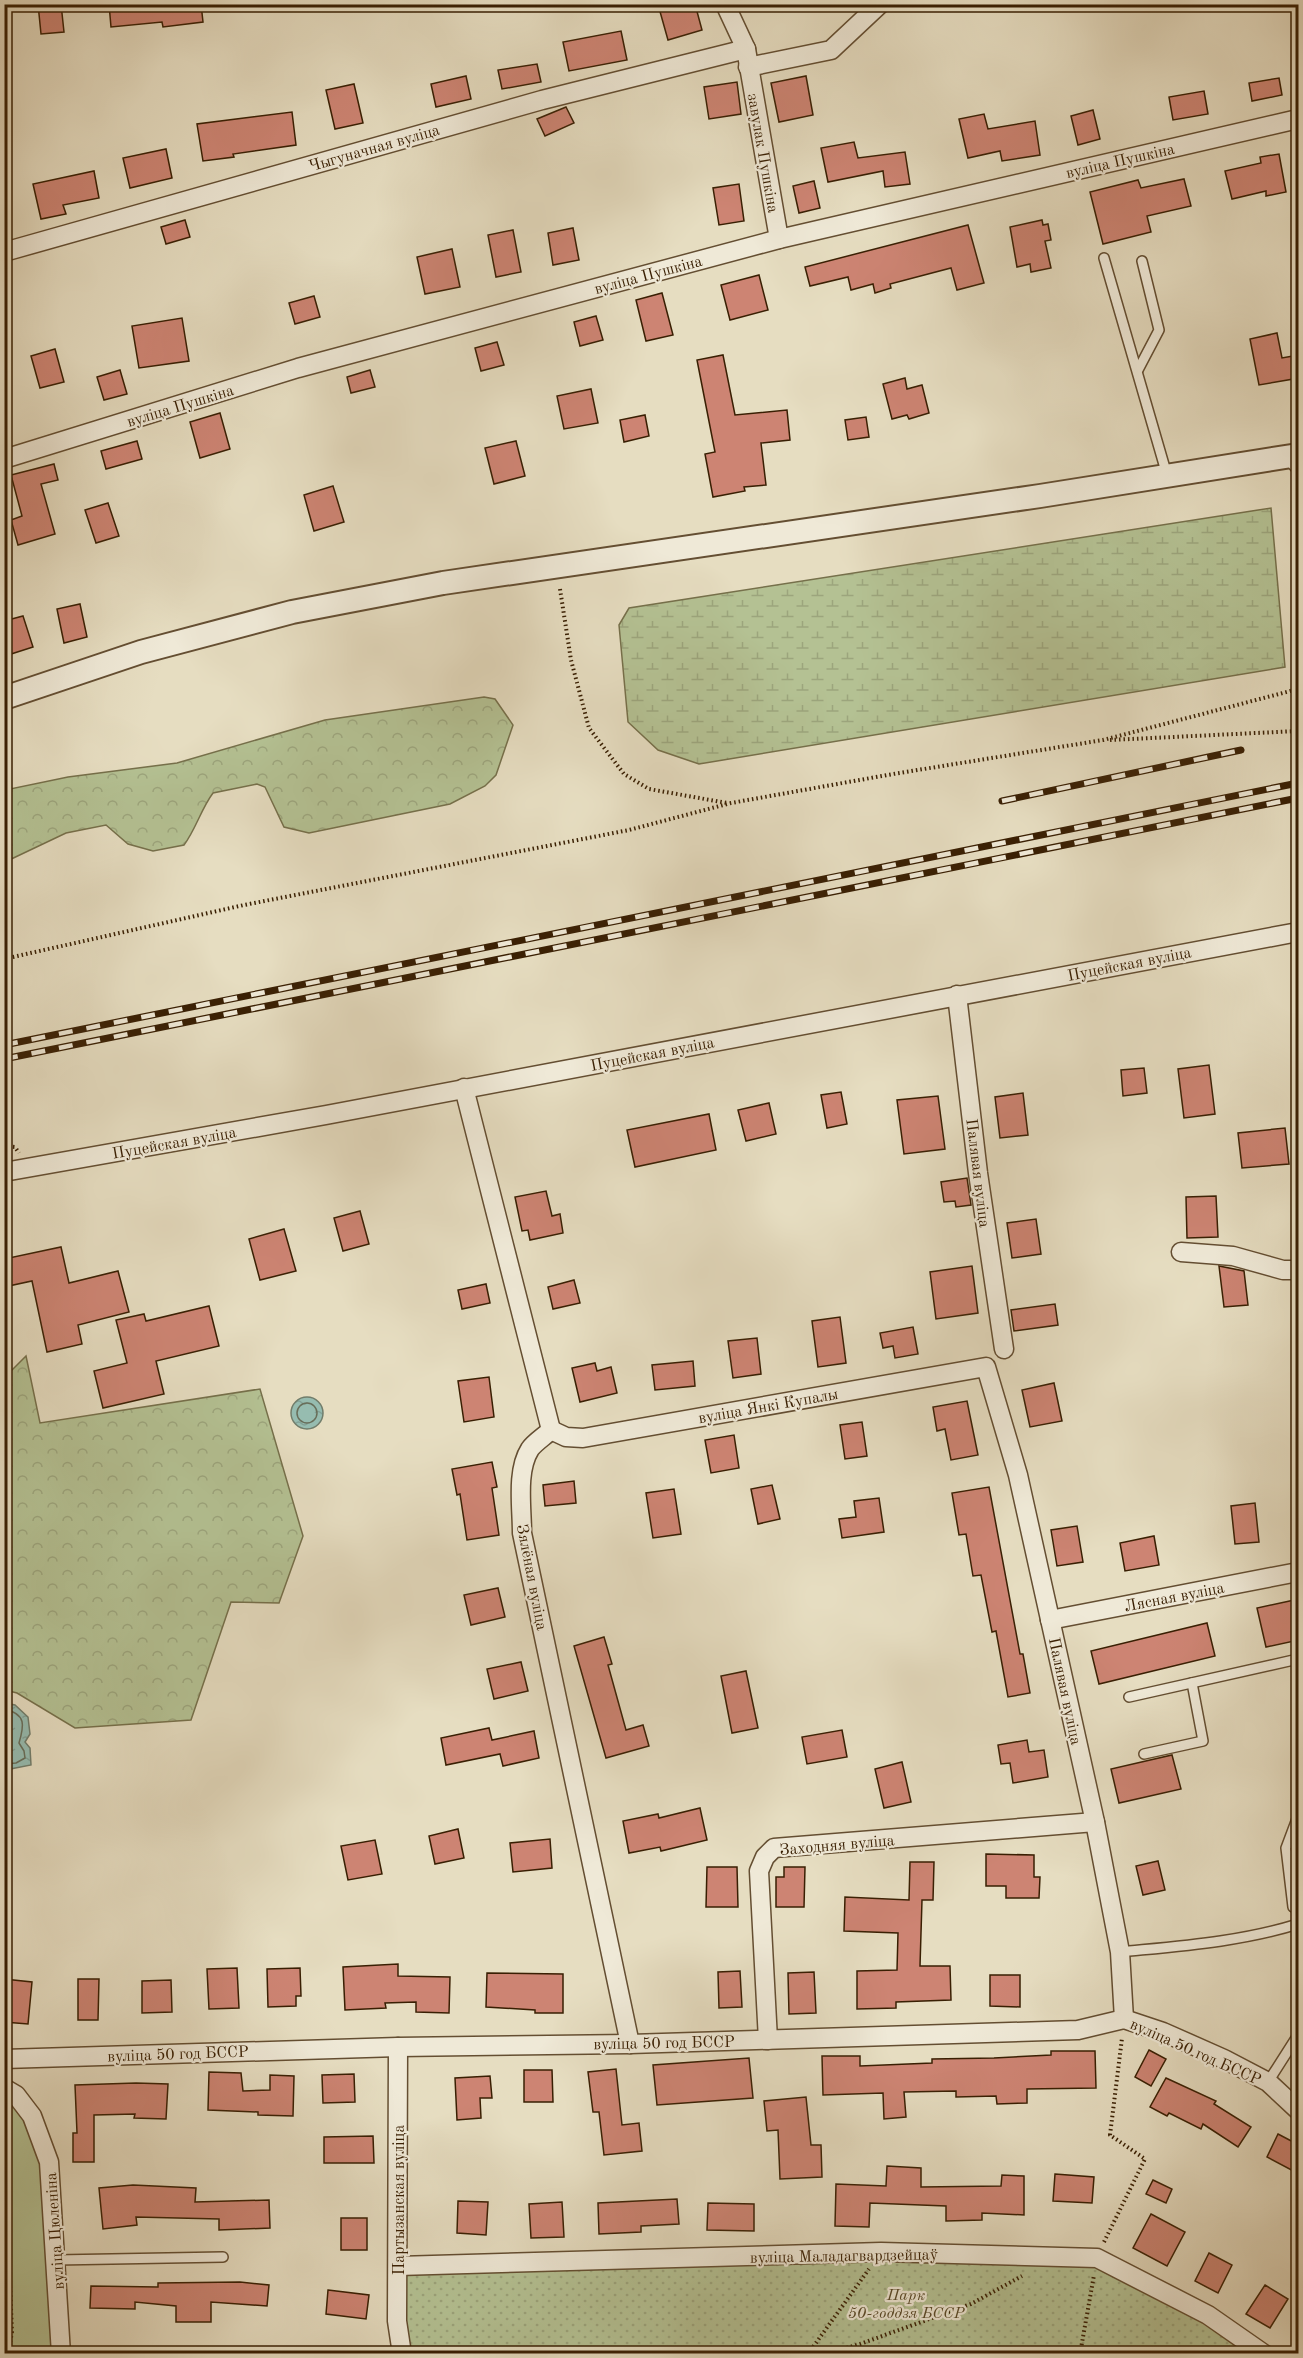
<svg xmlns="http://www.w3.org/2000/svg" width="1303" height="2358" viewBox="0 0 1303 2358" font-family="'Old Standard TT',serif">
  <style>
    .grass { fill: #b4c193; stroke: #76704b; stroke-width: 1.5 }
    .forest { fill: url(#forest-crowns); stroke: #76704b; stroke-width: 1.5 }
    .wetland { fill: url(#wetland-marsh); stroke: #76704b; stroke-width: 1.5 }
    .park { fill: url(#park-dots); stroke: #76704b; stroke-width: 1.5 }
    .water { fill: url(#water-ripples); stroke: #717d6b; stroke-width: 1.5 }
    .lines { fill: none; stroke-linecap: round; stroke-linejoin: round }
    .shore { stroke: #686e5a; stroke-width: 1.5 }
    .building { fill: #cd8473; stroke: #391f03; stroke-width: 1.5 }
    .service-casing { stroke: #644e32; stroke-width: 12 }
    .minor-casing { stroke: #644e32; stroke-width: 21 }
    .tertiary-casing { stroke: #644e32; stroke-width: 26 }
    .path { stroke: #391f03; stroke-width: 4; stroke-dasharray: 1.5 3; stroke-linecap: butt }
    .service { stroke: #efe9d7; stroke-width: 9 }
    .minor { stroke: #efe9d7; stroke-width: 18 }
    .tertiary { stroke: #efe9d7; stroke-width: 22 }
    .rail-casing { stroke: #391f03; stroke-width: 7 }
    .rail { stroke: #efe9d7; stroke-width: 4.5; stroke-dasharray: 14; stroke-linecap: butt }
    .labels { text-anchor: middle; stroke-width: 4.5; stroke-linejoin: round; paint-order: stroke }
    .street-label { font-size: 16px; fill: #391f03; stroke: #efe9d7 }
    .park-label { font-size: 16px; font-style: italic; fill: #584827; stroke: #efe9d7 }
  </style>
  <defs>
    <pattern id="forest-crowns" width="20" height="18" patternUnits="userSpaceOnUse" patternTransform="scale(1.5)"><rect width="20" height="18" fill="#b4c193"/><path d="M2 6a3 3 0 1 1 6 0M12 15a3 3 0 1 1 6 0" fill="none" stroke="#9ca57d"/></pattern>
    <pattern id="wetland-marsh" width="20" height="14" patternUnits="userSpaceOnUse" patternTransform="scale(1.5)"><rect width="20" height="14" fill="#b4c193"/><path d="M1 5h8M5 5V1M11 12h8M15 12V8" fill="none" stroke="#9ca57d"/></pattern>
    <pattern id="park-dots" width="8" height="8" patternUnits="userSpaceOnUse" patternTransform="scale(1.5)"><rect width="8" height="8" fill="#b4c193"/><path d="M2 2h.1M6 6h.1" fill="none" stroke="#9ca57d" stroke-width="1.8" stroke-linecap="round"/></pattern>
    <pattern id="water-ripples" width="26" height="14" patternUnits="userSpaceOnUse" patternTransform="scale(1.5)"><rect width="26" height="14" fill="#96bcb0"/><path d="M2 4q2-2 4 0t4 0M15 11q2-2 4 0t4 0" fill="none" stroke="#82a196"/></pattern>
  </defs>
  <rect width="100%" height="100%" fill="#e6ddc1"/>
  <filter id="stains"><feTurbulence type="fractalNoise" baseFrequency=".00333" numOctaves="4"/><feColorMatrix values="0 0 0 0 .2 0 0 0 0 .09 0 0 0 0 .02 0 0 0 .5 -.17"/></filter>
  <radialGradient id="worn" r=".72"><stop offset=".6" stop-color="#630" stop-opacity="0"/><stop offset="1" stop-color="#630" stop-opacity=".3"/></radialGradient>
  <path class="grass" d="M4,2089L41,2139L53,2353H5Z"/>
  <g class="forest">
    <path d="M484,697L495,699L513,725L496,775L485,786L450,804L309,833L284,827L265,787L257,784L213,793C201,809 196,829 184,845L153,851L128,844L106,825L66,833L5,862V790L68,777L177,763L325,720Z"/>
    <path d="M26,1356L40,1423L260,1389L303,1536L279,1603L231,1602L191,1720L75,1728L17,1693L5,1690V1377Z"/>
  </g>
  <path class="wetland" d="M1271,508L1285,667L699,764L658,750L628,722L619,625L629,608Z"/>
  <path class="park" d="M1097,2258L1264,2353H402L398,2266Z"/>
  <g class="water">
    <circle cx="307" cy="1413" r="16"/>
    <path d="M5,1703L15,1705L28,1717L30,1734L25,1742L30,1748L31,1765L5,1770Z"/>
  </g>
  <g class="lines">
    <g class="shore">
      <circle cx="307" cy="1413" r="10"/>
      <path d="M4,1709C27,1714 24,1726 19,1743L24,1751L25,1758L16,1763L4,1764"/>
    </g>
  </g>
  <g class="building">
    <path d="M38,4H61L64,32L41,34Z"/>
    <path d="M109,4H201L203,22L163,27L162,22L111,27Z"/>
    <path d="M672,4H695L702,30L668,40L659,8Z"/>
    <path d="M621,31L627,60L569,71L563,42Z"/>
    <path d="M537,64L541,82L502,89L498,70Z"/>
    <path d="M466,76L471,99L436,107L431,84Z"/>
    <path d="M806,76L813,115L779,122L771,83Z"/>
    <path d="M1279,78L1282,95L1252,101L1249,83Z"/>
    <path d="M737,82L741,114L709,119L704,87Z"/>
    <path d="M354,84L363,123L335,129L326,90Z"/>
    <path d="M1204,91L1208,114L1173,120L1169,97Z"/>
    <path d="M566,107L574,123L545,136L537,119Z"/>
    <path d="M1093,110L1100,139L1078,145L1071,116Z"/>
    <path d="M292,112L296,145L233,154L234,157L203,161L197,124Z"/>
    <path d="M984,114L988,129L1035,121L1040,155L1002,161L1000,151L968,158L959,119Z"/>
    <path d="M854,142L858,158L905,152L910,184L885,187L883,171L828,182L821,148Z"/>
    <path d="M166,149L172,178L130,188L123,158Z"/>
    <path d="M1279,154L1286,192L1266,196V191L1232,199L1225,171L1261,163L1260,157Z"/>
    <path d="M94,171L99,198L63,205L66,214L41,219L33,184Z"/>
    <path d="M1184,179L1191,206L1147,216L1151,232L1103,244L1090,192L1138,180L1141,188Z"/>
    <path d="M814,181L820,208L799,213L793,186Z"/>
    <path d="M739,184L744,221L719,225L713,188Z"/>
    <path d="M185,220L190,237L166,244L161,227Z"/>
    <path d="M1042,220L1043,225L1048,224L1051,240L1045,241L1051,268L1031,272L1030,264L1017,267L1010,227Z"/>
    <path d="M968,225L984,283L957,290L951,268L890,284L891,288L875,293L873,284L851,290L848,277L810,286L805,267Z"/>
    <path d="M573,228L579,260L553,265L548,233Z"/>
    <path d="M513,230L521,272L496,277L488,235Z"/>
    <path d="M452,249L460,287L425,294L417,257Z"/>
    <path d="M759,275L768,310L730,320L721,285Z"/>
    <path d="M662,293L673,335L646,341L636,300Z"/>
    <path d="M314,296L320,317L295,324L289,303Z"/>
    <path d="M596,316L603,340L580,346L574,322Z"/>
    <path d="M182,318L189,361L139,368L132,326Z"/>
    <path d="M1277,333L1282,358L1299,355V378L1259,385L1250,339Z"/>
    <path d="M497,342L504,365L481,371L475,348Z"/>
    <path d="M55,349L64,382L40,388L31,356Z"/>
    <path d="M723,355L735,415L787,410L790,440L761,443L766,485L744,487L745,491L713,497L705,454L715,452L697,360Z"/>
    <path d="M120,370L127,394L104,400L97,377Z"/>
    <path d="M370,370L375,387L351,393L347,377Z"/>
    <path d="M905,378L907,389L922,385L929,413L909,419L907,415L892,419L883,384Z"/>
    <path d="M591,389L598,423L564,429L557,396Z"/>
    <path d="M220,413L230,449L200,458L190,422Z"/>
    <path d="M645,415L649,436L624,442L620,420Z"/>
    <path d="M866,417L869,437L848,440L845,420Z"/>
    <path d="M137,441L142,459L106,469L101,451Z"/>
    <path d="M516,441L525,476L494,484L485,448Z"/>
    <path d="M54,464L58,480L41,484L55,534L18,545L11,520L22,516L11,475Z"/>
    <path d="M333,486L344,522L314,531L304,495Z"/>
    <path d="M108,503L119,536L96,543L85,510Z"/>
    <path d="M80,604L87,637L64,643L57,609Z"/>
    <path d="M23,616L33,647L8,655L4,642V621Z"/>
    <path d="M1209,1065L1215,1114L1184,1118L1178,1069Z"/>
    <path d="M1144,1068L1147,1093L1123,1096L1121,1070Z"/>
    <path d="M841,1092L847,1124L827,1128L821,1095Z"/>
    <path d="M1023,1093L1028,1135L1000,1138L995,1097Z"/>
    <path d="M938,1096L945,1149L904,1154L897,1100Z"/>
    <path d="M769,1103L776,1134L746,1141L738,1110Z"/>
    <path d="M709,1114L716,1150L635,1167L627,1130Z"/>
    <path d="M1285,1128L1289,1164L1242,1168L1238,1133Z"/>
    <path d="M967,1178L971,1205L956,1207L955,1201L944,1202L941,1182Z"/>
    <path d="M546,1191L552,1216L560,1214L563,1233L530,1240L528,1230L522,1231L515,1197Z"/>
    <path d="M1216,1196L1218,1237L1187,1238L1186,1197Z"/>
    <path d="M360,1211L369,1244L343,1251L334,1218Z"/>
    <path d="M1036,1219L1041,1254L1012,1258L1007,1223Z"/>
    <path d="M284,1229L296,1271L260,1280L249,1239Z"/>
    <path d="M61,1247L69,1283L118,1271L129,1312L78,1325L82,1344L47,1352L32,1281L4,1287V1259Z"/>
    <path d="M972,1266L978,1313L936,1319L930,1272Z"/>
    <path d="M1219,1266L1244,1271L1248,1305L1224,1307Z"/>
    <path d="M574,1280L580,1303L553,1309L548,1287Z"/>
    <path d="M486,1284L490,1303L462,1309L458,1290Z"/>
    <path d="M1055,1304L1058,1325L1014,1331L1011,1310Z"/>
    <path d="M209,1306L219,1346L156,1361L164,1394L103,1408L94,1371L127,1363L116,1320L144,1314L146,1321Z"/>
    <path d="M840,1317L846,1363L818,1367L812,1321Z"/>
    <path d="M913,1327L918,1354L895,1358L893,1346L883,1348L880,1333Z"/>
    <path d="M757,1338L761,1374L733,1378L728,1341Z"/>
    <path d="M693,1361L695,1386L655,1390L652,1365Z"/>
    <path d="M595,1363L597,1371L611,1367L617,1393L580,1402L572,1368Z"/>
    <path d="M489,1377L494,1417L464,1422L458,1381Z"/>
    <path d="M1054,1383L1062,1421L1030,1427L1022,1390Z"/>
    <path d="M967,1401L978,1455L951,1460L945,1429L937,1431L933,1407Z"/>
    <path d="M862,1422L867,1456L845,1459L840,1425Z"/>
    <path d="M734,1435L739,1468L711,1473L705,1440Z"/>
    <path d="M492,1462L497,1487L492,1488L499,1535L467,1540L460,1494L457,1495L452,1469Z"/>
    <path d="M574,1481L576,1503L545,1506L543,1485Z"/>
    <path d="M772,1485L780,1519L758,1524L751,1489Z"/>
    <path d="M989,1487L1020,1654H1023L1030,1693L1008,1697L996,1631L992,1632L981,1575L973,1576L966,1534L959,1535L952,1493Z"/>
    <path d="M674,1489L681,1534L653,1538L646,1493Z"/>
    <path d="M879,1498L884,1532L842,1538L839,1519L856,1517L854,1501Z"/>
    <path d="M1255,1503L1259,1542L1235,1544L1231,1506Z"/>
    <path d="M1077,1526L1083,1562L1057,1566L1051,1530Z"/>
    <path d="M1154,1536L1159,1565L1125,1571L1120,1543Z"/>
    <path d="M498,1588L505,1617L471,1625L464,1595Z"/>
    <path d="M1299,1599V1640L1266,1647L1257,1608Z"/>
    <path d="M1207,1623L1215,1656L1099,1684L1091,1651Z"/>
    <path d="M604,1637L612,1664L608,1665L626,1730L643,1725L649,1746L606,1758L574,1646Z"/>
    <path d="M521,1662L528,1691L494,1699L487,1669Z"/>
    <path d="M746,1671L758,1728L732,1733L721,1676Z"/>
    <path d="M489,1728L492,1740L534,1731L539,1758L503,1766L500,1754L446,1765L441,1738Z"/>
    <path d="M842,1730L847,1757L807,1764L802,1737Z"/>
    <path d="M1027,1740L1029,1752L1044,1750L1048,1777L1013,1783L1010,1763L1001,1764L998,1745Z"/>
    <path d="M1172,1755L1181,1789L1119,1803L1111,1769Z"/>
    <path d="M902,1762L911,1802L884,1808L875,1769Z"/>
    <path d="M700,1808L707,1840L661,1851L660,1847L629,1853L623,1821L658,1814L659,1818Z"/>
    <path d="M458,1829L464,1858L435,1864L429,1836Z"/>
    <path d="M550,1839L552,1868L513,1872L510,1843Z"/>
    <path d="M375,1840L382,1874L348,1880L341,1846Z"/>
    <path d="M986,1854L1034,1855V1877H1040L1039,1898H1006V1886H986Z"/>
    <path d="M1158,1861L1165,1890L1143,1895L1136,1866Z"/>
    <path d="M910,1862H934L933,1900H922L920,1966H950L951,2000L896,2002V2008L857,2009V1971L897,1970L898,1933L844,1931L845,1897L909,1900Z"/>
    <path d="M707,1867H737L738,1907H706Z"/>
    <path d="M784,1867H805L804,1907H776V1877H784Z"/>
    <path d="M398,1964V1976L450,1977L449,2013L416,2012V2002L385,2003L386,2008L345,2010L343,1967Z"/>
    <path d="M237,1968L239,2008L209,2009L207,1969Z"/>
    <path d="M300,1968L301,1996H296V2006L268,2007L267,1969Z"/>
    <path d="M740,1971L742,2007L719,2008L718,1972Z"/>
    <path d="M814,1972L816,2013L789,2014L788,1973Z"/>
    <path d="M487,1973L563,1974V2013H535V2010L486,2007Z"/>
    <path d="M990,1975H1020V2007L990,2006Z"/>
    <path d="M4,1979L32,1982L28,2024L4,2022Z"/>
    <path d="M78,1979H99L98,2020H78Z"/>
    <path d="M171,1980L172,2012L142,2013V1981Z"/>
    <path d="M1149,2050L1166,2059L1151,2086L1135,2077Z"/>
    <path d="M1051,2051H1095L1096,2088L1027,2089V2103L997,2104L996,2096L956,2097V2091L904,2092L906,2117L884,2119L883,2093L823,2095L822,2056H860V2066L932,2063V2059L994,2058L1051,2055Z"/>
    <path d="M749,2058L753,2098L657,2105L653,2065Z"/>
    <path d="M616,2069L622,2125L639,2123L642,2151L604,2155L599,2112H593L588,2072Z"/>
    <path d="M524,2070H552L553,2102H524Z"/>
    <path d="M209,2072L241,2073L243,2091L270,2090V2075L294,2076L293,2116L258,2115V2112L208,2110Z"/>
    <path d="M354,2074L355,2102L323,2103L322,2075Z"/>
    <path d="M490,2076L492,2098H480L481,2118L457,2120L455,2078Z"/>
    <path d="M1166,2078L1216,2101L1214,2104L1251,2127L1238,2147L1203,2124L1201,2129L1169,2113L1167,2116L1150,2107Z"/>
    <path d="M136,2083L168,2084L166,2119L134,2118L135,2114L94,2115V2162H73V2133H77L75,2085Z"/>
    <path d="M806,2097L811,2145H821L822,2177L780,2179L778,2130L767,2131L764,2101Z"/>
    <path d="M1278,2134L1299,2145V2174L1267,2157Z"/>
    <path d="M373,2136L374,2163H324V2137Z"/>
    <path d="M887,2166L921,2168V2187L1001,2186L1002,2175L1024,2176V2215L982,2213V2220L946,2221V2206L870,2203L869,2227L835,2226L836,2184L886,2186Z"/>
    <path d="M1055,2174L1094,2177L1092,2203L1053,2201Z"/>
    <path d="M1153,2180L1172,2189L1166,2203L1146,2194Z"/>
    <path d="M133,2185L196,2188L195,2202L269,2200L270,2228L219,2230V2219L136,2217L137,2225L103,2229L99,2188Z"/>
    <path d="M677,2199L679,2224L641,2226V2232L599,2234L598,2203Z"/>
    <path d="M458,2201L488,2202L486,2235L457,2233Z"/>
    <path d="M562,2202L564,2237L531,2238L529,2204Z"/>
    <path d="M708,2203L754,2204V2231L707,2230Z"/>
    <path d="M1151,2214L1185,2232L1167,2266L1133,2248Z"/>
    <rect x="341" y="2218" width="26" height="32"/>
    <path d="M1209,2253L1232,2265L1218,2293L1195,2281Z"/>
    <path d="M240,2282L269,2285L267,2306L211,2302V2322H176V2306L135,2302V2309L90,2308L91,2286L158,2287V2283Z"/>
    <path d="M1265,2285L1288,2299L1270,2328L1246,2314Z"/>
    <path d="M328,2290L369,2295L366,2319L326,2314Z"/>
  </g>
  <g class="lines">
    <defs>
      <g id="service">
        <path d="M1104,258L1167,475"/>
        <path d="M1138,370L1159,330L1142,261"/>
        <path d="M1288,459L1298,471"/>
        <path d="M1129,1697L1298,1659"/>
        <path d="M1144,1754L1203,1741L1192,1683"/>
        <path d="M1293,1907L1286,1848L1298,1816"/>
        <path d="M1120,1952C1180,1946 1240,1942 1298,1924"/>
        <path d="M1268,2082L1298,2035"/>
        <path d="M56,2260L223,2257"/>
      </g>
      <g id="minor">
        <path d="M725,4L746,49L779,239"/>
        <path d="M748,67L831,50L880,4"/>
        <path d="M4,252L542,100L746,49"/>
        <path d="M4,459L298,368L779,239L1298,119"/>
        <path d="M957,995L978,1173L1004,1349"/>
        <path d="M464,1088L551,1430"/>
        <path d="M4,1172L326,1115L1298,932"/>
        <path d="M1181,1252L1233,1256L1283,1270H1298"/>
        <path d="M551,1430L566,1437L583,1438L986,1367L1018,1475L1095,1822L1120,1952L1124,2019"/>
        <path d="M551,1430C545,1436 535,1442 530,1449C516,1471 522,1507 522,1533L630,2044"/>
        <path d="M1050,1620L1298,1572"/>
        <path d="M768,2040L759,1871L765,1857L774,1848L1095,1822"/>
        <path d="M398,2047L397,2321L402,2354"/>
        <path d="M4,2059L398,2047L630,2044L1078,2030L1124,2019L1163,2032L1224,2059L1268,2082L1298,2110"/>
        <path d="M4,2088L16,2095L32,2116L49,2162L61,2354"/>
        <path d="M398,2266L881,2252L1097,2258L1208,2315L1264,2354"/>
      </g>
      <path id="tertiary" d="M4,698L141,652L292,612L443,583L1040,496L1298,455"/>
    </defs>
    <use href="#service" class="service-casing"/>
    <use href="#minor" class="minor-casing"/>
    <use href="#tertiary" class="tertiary-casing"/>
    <g class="path">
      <path d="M560,589L571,660L589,728L624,774L649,789L727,803"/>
      <path d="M1110,740L1298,731"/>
      <path d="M4,959L244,905L629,830L731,803L893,774L1103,740L1298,689"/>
      <path d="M4,1146L15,1147L19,1153"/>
      <path d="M4,2206L7,2215L12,2332L8,2354"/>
      <path d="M1104,2242L1145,2159L1110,2135L1122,2038"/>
      <path d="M514,2354L529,2348L563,2354"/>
      <path d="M808,2354L869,2269"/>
      <path d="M825,2354L860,2344L971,2304L1022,2276"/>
      <path d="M1080,2354L1094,2275"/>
    </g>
    <use href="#service" class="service"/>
    <use href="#minor" class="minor"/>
    <use href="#tertiary" class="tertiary"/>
    <defs>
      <g id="rail">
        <path d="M1002,801L1241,750"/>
        <path d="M4,1045L1298,783"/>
        <path d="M4,1059L1298,798"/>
      </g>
    </defs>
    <use href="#rail" class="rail-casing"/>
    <use href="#rail" class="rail"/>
  </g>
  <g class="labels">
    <g class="street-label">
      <text transform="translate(374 147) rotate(-16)" y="6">Чыгуначная вуліца</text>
      <text transform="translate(764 153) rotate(80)" y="6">завулак Пушкіна</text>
      <text transform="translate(1120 160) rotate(-13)" y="6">вуліца Пушкіна</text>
      <text transform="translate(648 274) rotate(-15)" y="6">вуліца Пушкіна</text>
      <text transform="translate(180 405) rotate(-17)" y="6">вуліца Пушкіна</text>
      <text transform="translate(1129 963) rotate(-11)" y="6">Пуцейская вуліца</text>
      <text transform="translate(652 1053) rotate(-11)" y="6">Пуцейская вуліца</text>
      <text transform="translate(174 1142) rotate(-10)" y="6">Пуцейская вуліца</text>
      <text transform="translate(979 1173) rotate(83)" y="6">Палявая вуліца</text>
      <text transform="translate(768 1405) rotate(-10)" y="6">вуліца Янкі Купалы</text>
      <text transform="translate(533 1577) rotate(79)" y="6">Зялёная вуліца</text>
      <text transform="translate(1174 1596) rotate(-11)" y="6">Лясная вуліца</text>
      <text transform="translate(1066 1691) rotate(78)" y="6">Палявая вуліца</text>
      <text transform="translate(837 1844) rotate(-5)" y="6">Заходняя вуліца</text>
      <text transform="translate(664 2042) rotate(-1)" y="6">вуліца 50 год БССР</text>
      <text transform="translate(1196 2051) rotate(24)" y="6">вуліца 50 год БССР</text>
      <text transform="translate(178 2053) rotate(-2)" y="6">вуліца 50 год БССР</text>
      <text transform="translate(398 2200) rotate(-90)" y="6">Партызанская вуліца</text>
      <text transform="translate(54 2231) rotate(-94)" y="6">вуліца Цюленіна</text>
      <text transform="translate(844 2255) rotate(-1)" y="6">вуліца Маладагвардзейцаў</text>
    </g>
    <g class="park-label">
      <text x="906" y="2300">Парк<tspan x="906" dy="18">50-годдзя БССР</tspan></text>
    </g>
  </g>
  <rect width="1303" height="2358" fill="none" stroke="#e6ddc1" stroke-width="24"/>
  <rect x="6" y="6" width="1291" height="2346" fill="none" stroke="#391f03" stroke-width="3"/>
  <rect x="12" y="12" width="1279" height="2334" fill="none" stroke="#391f03" stroke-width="1.5"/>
  <rect width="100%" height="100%" filter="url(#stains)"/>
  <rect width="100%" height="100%" fill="url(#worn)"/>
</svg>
